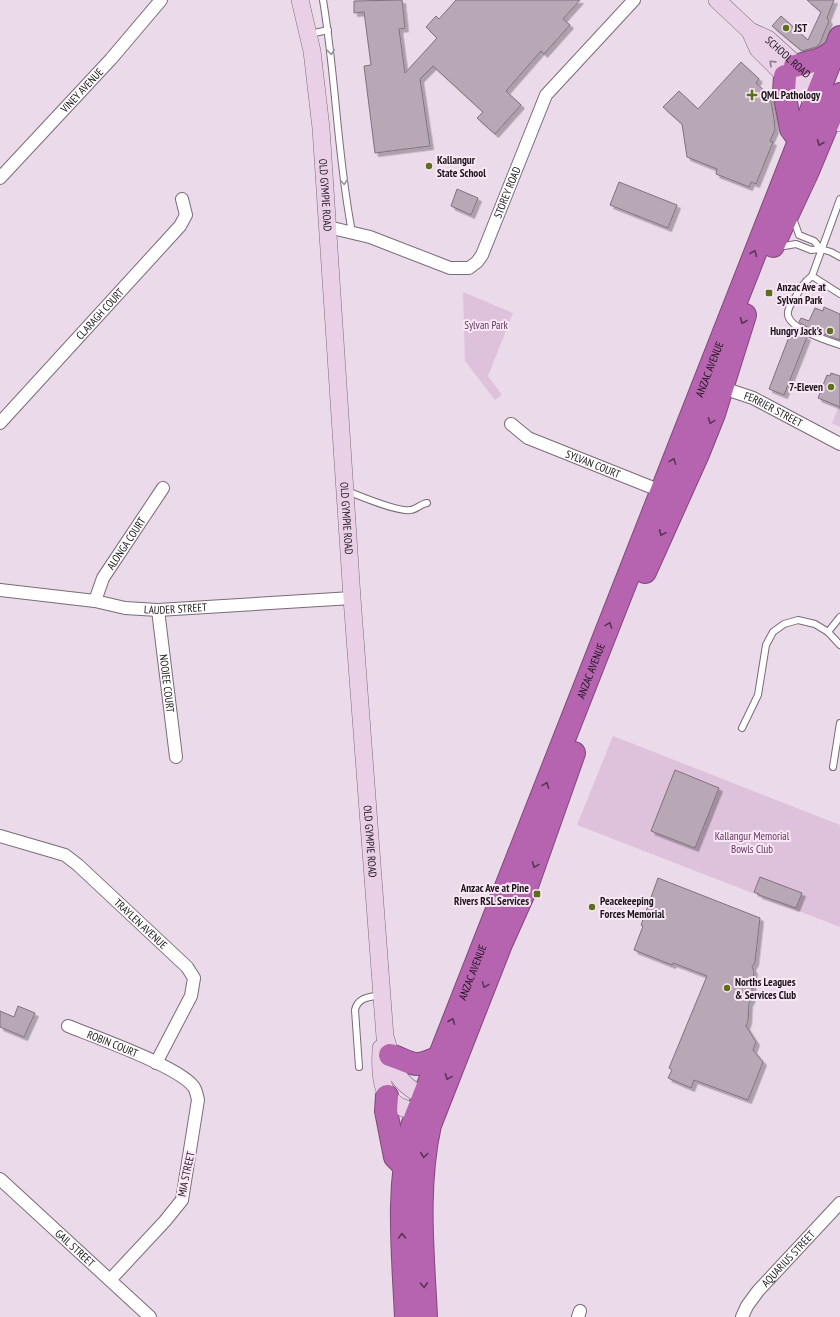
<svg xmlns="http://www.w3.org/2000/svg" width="840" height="1317" viewBox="0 0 840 1317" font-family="'PT Sans Narrow',sans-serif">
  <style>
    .green { fill: #dec1db }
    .building { fill: #b8a7b5; stroke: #80717e; filter: url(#shadow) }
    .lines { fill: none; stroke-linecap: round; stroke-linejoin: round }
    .lane-casing { stroke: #7a6b78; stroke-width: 8 }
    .street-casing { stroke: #7a6b78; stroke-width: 14 }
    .secondary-casing { stroke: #7a6b78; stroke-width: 18 }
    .highway-casing { stroke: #80487c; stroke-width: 24 }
    .lane { stroke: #fff; stroke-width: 6 }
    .street { stroke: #fff; stroke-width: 12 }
    .secondary { stroke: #e9d0e7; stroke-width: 17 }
    .highway { stroke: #b664b0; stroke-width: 22 }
    .oneway { stroke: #989698 }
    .oneway2 { stroke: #8c7c8b }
    .oneway3 { stroke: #593556 }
    .poi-dot { fill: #5e6f1b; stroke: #f9e7f6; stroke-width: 1.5 }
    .labels { text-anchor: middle; stroke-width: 4; stroke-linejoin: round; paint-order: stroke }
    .poi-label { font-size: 11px; font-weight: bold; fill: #1b151a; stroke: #f9e7f6; text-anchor: start }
    .street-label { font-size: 11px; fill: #1b151a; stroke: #f9e7f6 }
    .park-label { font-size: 11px; fill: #62365f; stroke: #f9e7f6 }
  </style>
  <defs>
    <filter id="shadow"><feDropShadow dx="3.5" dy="3.5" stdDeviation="0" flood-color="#0004"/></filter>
  </defs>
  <rect width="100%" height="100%" fill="#ebdae9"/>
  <g class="green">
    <path d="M463,292L513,313L488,376L502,395L495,400L465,361Z"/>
    <path d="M840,404V427L832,423Z"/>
    <path d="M613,736L840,825V927L577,825Z"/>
  </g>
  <g class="building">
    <path d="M402,0L405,28L399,29L405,73L437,38L426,27L436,16L439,19L456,0H580L563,19L570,25L544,54L541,51L506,91L521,105L495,134L477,118L483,112L433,66L420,79L430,146L375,153L364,66L371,65L364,12L354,13V1Z"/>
    <path d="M807,0H834L827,18L829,21L820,43L816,47L802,51L772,26L781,16L808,40L821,12Z"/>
    <path d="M741,62L759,79L756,83L770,96L774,119L775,130L770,141L773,142L756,184L751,182L749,187L716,174L717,169L687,157L682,124L663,107L679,91L698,109Z"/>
    <path d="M619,182L677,205L668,228L610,205Z"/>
    <path d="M457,189L478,198L471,215L451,206Z"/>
    <path d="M824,307L840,314V340L811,329L799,322L801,318L809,321L815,308L823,311Z"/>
    <path d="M795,330L807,337L784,395L769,389L789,337L792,338Z"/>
    <path d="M831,373L840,376V407L818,398L827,375L830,376Z"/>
    <path d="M675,770L719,788L695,848L651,831Z"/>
    <path d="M760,877L802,893L796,908L759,895V894L754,892Z"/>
    <path d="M658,878L760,918L755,962L752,967L754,971L751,1000L749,1003L748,1021L746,1026L756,1042L753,1050L763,1062L748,1100L694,1080L691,1088L668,1078L672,1070L669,1068L707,976L673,963L672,965L634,950L643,926L641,925Z"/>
    <path d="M18,1006L35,1013L24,1037L0,1027V1011L14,1017Z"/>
  </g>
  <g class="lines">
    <defs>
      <g id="lane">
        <path d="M323,0C336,77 337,155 352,232"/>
        <path d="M310,34L328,30"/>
        <path d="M840,199L812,276L840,294"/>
        <path d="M793,218L799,235L814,241L821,249"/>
        <path d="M778,247L796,244L811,250L821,249L831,252L840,257"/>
        <path d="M812,276C804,282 800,289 795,298C792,302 787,309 788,315C790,329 828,341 840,345"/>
        <path d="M347,491C360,496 397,512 410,510C416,510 420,504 427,503"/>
        <path d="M840,617L828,632L840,645"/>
        <path d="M742,728L758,695L766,645L773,632L784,624L798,620L815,624L828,632"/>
        <path d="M833,767L840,723"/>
        <path d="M359,1067L355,1010C358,997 370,997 381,995"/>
      </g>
      <g id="street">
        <path id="s1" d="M0,178L111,59L161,0"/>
        <path id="s2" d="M328,227L370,237L450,268H469L477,262L482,255L546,95L634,0"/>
        <path id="s3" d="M717,386L753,398L840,444"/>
        <path id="s4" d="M0,423L180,226L186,215L182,199"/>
        <path id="s5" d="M511,424L528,438L666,493"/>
        <path id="s6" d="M0,590L95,601L125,608L158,610L352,598"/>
        <path id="s7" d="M95,601L103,578L163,488"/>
        <path id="s8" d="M158,610L176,757"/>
        <path id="s9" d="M0,836L65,855L78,865L187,967L194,978L191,996L156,1063"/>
        <path id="s10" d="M68,1026C95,1037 177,1066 193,1086C196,1089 197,1096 198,1100L182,1200L165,1221L110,1280"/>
        <path id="s11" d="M0,1179L150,1317"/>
        <path d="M578,1317L580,1311"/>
        <path id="s12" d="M742,1317L747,1306L758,1291L840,1203"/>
      </g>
      <g id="secondary">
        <path id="s13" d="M300,0L312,51L321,128L352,598L385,1037C389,1046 389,1056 392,1065C399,1083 418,1095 434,1102"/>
        <path id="s14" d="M717,0L750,31L768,39L830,95"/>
        <path d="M750,31L758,49L785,76L840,123"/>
        <path d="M381,1048C380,1067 379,1096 399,1106C408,1110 419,1113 429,1116"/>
      </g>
      <g id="highway">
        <path d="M795,66L821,59L834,51"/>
        <path d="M785,76L784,92L791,129L799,140"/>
        <path d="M773,246L808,171L840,94"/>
        <path d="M645,572L698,454L714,414L745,315"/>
        <path d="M390,1055C414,1063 412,1069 437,1058"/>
        <path d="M387,1096L386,1111L395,1157L403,1165"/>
        <path id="s15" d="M406,1317C403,1252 396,1189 412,1126L840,37"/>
        <path d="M426,1317C423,1253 416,1188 430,1125L501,944L527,886L574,753"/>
      </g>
    </defs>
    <use href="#lane" class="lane-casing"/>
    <use href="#street" class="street-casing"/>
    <use href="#secondary" class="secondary-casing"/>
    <use href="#highway" class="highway-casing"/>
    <use href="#lane" class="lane"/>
    <use href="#street" class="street"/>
    <use href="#secondary" class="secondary"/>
    <use href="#highway" class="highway"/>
  </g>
  <defs><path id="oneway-chevron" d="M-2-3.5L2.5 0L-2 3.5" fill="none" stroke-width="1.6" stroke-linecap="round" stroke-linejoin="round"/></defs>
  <g class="oneway">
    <use href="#oneway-chevron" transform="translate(331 52) rotate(84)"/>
    <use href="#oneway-chevron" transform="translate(344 182) rotate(85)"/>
  </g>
  <use class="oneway2" href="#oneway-chevron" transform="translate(772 63) rotate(-136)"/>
  <g class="oneway3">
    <use href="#oneway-chevron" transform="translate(820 143) rotate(113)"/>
    <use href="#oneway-chevron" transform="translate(754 253) rotate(-68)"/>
    <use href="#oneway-chevron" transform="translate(743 321) rotate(112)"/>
    <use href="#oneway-chevron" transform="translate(711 421) rotate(111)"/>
    <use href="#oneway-chevron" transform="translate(673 461) rotate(-69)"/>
    <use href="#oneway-chevron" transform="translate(662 533) rotate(114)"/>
    <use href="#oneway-chevron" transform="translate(609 625) rotate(-69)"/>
    <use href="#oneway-chevron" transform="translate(546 785) rotate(-69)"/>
    <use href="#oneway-chevron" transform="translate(535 865) rotate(111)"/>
    <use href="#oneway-chevron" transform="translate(485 985) rotate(111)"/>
    <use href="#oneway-chevron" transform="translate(452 1021) rotate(-68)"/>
    <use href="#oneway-chevron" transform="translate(448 1077) rotate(111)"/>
    <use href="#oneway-chevron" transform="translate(424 1155) rotate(98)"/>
    <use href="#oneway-chevron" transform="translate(402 1236) rotate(-92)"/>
    <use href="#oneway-chevron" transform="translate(424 1285) rotate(87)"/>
  </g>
  <g class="poi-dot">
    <circle cx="786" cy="28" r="4"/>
    <path d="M750 89h4v4h4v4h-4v4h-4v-4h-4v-4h4z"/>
    <circle cx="429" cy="166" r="4"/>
    <rect x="765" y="289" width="8" height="8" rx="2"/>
    <circle cx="830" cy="331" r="4"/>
    <circle cx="831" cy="387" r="4"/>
    <rect x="533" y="890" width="8" height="8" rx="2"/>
    <circle cx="592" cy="907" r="4"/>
    <circle cx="727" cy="988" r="4"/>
  </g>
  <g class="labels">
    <g class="poi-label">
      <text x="794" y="32">JST</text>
      <text x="761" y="99">QML Pathology</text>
      <text x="437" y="164">Kallangur<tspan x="437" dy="13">State School</tspan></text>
      <text x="777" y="291">Anzac Ave at<tspan x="777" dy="13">Sylvan Park</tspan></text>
      <text x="822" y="335" text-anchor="end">Hungry Jack's</text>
      <text x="823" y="391" text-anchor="end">7-Eleven</text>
      <text x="529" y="892" text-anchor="end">Anzac Ave at Pine<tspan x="529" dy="13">Rivers RSL Services</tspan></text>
      <text x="600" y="905">Peacekeeping<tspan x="600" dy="13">Forces Memorial</tspan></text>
      <text x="735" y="986">Norths Leagues<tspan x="735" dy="13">&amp; Services Club</tspan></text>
    </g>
    <g class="street-label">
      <text dy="4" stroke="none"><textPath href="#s14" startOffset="92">SCHOOL ROAD</textPath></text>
      <text dy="4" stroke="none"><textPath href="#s1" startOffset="120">VINEY AVENUE</textPath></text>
      <text dy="4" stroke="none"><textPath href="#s2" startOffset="234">STOREY ROAD</textPath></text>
      <text dy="4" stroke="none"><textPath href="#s13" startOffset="197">OLD GYMPIE ROAD</textPath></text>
      <text dy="4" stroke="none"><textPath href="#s4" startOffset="148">CLARAGH COURT</textPath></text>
      <text dy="4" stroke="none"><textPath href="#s15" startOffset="1005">ANZAC AVENUE</textPath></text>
      <text dy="4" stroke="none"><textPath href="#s3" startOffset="61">FERRIER STREET</textPath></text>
      <text dy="4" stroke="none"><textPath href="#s5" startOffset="92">SYLVAN COURT</textPath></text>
      <text dy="4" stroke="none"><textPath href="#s13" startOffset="521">OLD GYMPIE ROAD</textPath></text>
      <text dy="4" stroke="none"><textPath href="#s7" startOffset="66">ALONGA COURT</textPath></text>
      <text dy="4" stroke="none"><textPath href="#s6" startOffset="177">LAUDER STREET</textPath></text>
      <text dy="4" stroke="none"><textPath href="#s15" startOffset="681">ANZAC AVENUE</textPath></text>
      <text dy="4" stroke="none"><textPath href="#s8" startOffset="74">NOOJEE COURT</textPath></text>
      <text dy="4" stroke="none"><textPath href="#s13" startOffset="845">OLD GYMPIE ROAD</textPath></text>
      <text dy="4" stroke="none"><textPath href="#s9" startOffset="170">TRAYLEN AVENUE</textPath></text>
      <text dy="4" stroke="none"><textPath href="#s15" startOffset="357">ANZAC AVENUE</textPath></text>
      <text dy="4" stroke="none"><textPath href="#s10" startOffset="48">ROBIN COURT</textPath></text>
      <text transform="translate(186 1174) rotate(-78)" y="4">MIA STREET</text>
      <text dy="4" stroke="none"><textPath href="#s11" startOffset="102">GAIL STREET</textPath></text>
      <text dy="4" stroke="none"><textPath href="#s12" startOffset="75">AQUARIUS STREET</textPath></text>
    </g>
    <g class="park-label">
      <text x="486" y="329">Sylvan Park</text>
      <text x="752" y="840">Kallangur Memorial<tspan x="752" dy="13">Bowls Club</tspan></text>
    </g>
  </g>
</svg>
